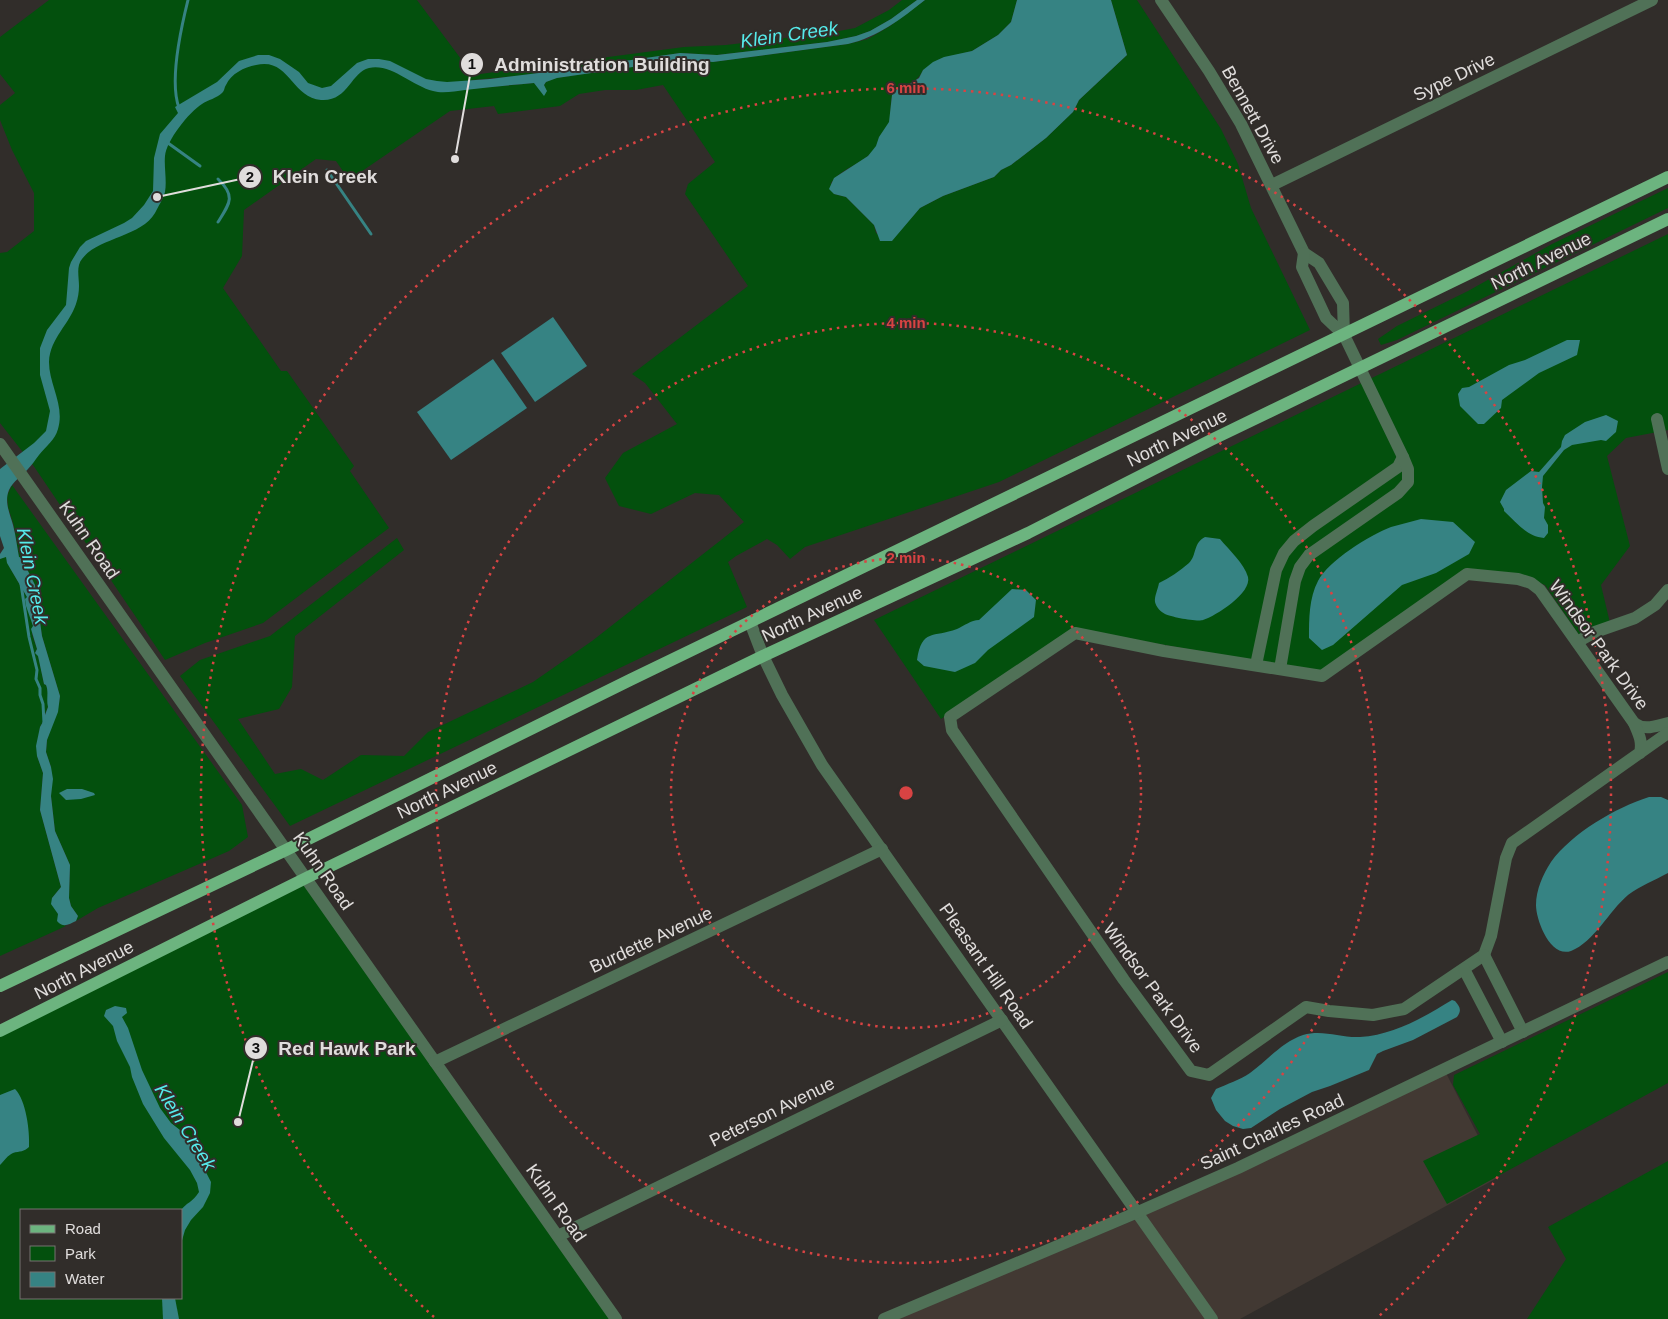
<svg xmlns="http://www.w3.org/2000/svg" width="1668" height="1319" viewBox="0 0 1668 1319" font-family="Helvetica,sans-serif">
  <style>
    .built { fill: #423933 }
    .green { fill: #03500d; fill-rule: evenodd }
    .water { fill: #368383 }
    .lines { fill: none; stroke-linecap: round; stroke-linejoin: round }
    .stream { stroke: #368383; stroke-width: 3 }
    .minor { stroke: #507157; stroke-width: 12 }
    .major { stroke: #6cb47f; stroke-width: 12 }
    .ring { fill: none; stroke: #d84343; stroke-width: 2.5; stroke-dasharray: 2.5 5 }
    .labels { text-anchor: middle; stroke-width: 4; stroke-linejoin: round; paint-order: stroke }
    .street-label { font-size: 18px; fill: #e0dddc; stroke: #312d2a }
    .water-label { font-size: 19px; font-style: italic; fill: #55eaea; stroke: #312d2a }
    .centre { fill: #d84343; stroke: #312d2a; stroke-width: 2.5 }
    .ring-label { font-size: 15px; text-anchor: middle; font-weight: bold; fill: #d84343; stroke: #312d2a; stroke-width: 4; stroke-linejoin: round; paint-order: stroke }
    .leader { fill: none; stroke: #e0dddc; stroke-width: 2 }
    .callout-dot { fill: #e0dddc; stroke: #312d2a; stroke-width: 2 }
    .mark-label { font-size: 15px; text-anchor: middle; font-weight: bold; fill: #111 }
    .callout-label { font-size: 19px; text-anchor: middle; font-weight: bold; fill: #e0dddc; stroke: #312d2a; stroke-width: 4; stroke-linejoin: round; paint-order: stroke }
  </style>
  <rect width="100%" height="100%" fill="#312d2a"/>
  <g class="built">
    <path d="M1446,1073L1499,1177L1240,1319H1218L1143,1214Z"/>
    <path d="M1137,1219L1207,1319H895Z"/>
  </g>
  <g class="green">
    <path d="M49,0H417L473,75L684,47L726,45L834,32L855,28L889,10L902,0H917L891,19L870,31L856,36L827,42L717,55L680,53L517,76L472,80L470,89L534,83L538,87L545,89L544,85L546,82L556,78L681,60L713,62L848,44L868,39L890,26L925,0H1017L1011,22L998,35L972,51L960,54L923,70C915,87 902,82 894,93C888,101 893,114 889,123C887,128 882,132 880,136C878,139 878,144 876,147C865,164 842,167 831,183L834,194L846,197L874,225L876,233L891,241L920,208L943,196L994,177L1001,170L1011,165L1046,138L1073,112L1079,100L1127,55L1111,0H1137L1221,129L1238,164L1251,208L1310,330L999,482L805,547L790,559L777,545L767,539L736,556L728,562L747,607L290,826L180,676L200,660L270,636L397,538L404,550L295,636L292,687L279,709L238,719L275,774L301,769L323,780L361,755L404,756L428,732L533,682L592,641L744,522L719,495L695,493L651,514L619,506L605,478L623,453L677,424L645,383L632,374L748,286L685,194L688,184L715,162L663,85L636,90H605L579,94L560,106L498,114L494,106L450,111L349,180L336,161L316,159L244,210L242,256L223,288L281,371H287L354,466L350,471L389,528L263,623L205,643L165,660L33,465L0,423V253L7,252L34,231V193L12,150L0,120V105L15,93L0,74V37Z"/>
    <path d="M1668,188V208L1397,340L1381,345L1378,339L1397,326L1468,291L1552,244Z"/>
    <path d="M1668,234V430L1626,438L1607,456L1630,546L1601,585L1610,623L1580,636L1545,585L1520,575L1469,569L1322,672L1072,629L941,719L874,620Z"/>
    <path d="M12,485L242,805L248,837L229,851L98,908L76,921L78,916L71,906L69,898L70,865L55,831L51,796V767L46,752L47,740L59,703L60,696L42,636L35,585L25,565L19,557L14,526L8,507L7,496Z"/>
    <path d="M5,556L7,557L10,568L27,597L33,626L32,634L37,649L35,653L38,655L44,684L46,685L48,691V707L45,714V718L40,727L37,756L43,773L40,810L61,887L52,898L58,914V921L61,924L66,926L0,956V559Z"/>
    <path d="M307,884L616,1319H0V1034ZM21,1210H181V1298H21Z"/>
    <path d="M1668,972V1083L1447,1204L1423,1161L1480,1134L1453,1085L1454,1075Z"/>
    <path d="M1668,1161V1319H1527L1566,1259L1548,1227Z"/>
  </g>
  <g class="water">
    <path d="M917,0H925C901,19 878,37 848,44L713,62L681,60L557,78L546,82L544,85L547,91L544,96L534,83C511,85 488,87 465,90C455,91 443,94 433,91C412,86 391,63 369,68C351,72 348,102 321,100C291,97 289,57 256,65C244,67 231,74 226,85C224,88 225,90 222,93C217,98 208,100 202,104C189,112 166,141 165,156C164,167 167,181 165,192C163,199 158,207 155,213C141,237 97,238 82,259C76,266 79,277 79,286C79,292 78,298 76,304C69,325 50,338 49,362C49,385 65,405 58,429C55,440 46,446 39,455C35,460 32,465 28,469C22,476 13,481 9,490C4,502 10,514 13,525C16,536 17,547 19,557L23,558L25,561V565L35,585L42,636L60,696L58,712L47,740L46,752L51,767L53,779L51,796L55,831L70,865L69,898L71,906L78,916L76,921C68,925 63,928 57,921L58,914L51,904L52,898L61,887L40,810L43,773L37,756L36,746L40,727L45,718V715L48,707C46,699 49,692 46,685L44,684L38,656L35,653L37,649L31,629L33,626L26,606L25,599L27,597L7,563L6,557L0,559V554L4,548L0,536V469L34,443L46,431L50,411L40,375V348L47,330L66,305L69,268L71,262L80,247L86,241L124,223L132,218L144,205L153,191L154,158L160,134L178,113L175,107L217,82L239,61L258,55H269L280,59L299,72L308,83L322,88L331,86L357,63L368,59H379L390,61L426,79L437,81L447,82L490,79L555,71L680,53L717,55L827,42L856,36L870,31L891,19Z"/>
    <path d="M1017,0H1111L1127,55L1079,100L1073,112L1046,138L1011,165L1001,170L994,177L943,196L920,208L892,241H880L874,225L846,197L834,194L829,189L834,178L868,156L876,146L879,137L889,122L892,95L898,88L908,85L919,78L923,70L933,62L944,57L972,51L998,35L1011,22Z"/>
    <path d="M553,317L587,366L535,402L501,353Z"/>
    <path d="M1567,340H1580L1577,355L1539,373L1502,400L1501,408L1484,424H1478L1460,406L1458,394L1462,388L1469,387L1509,365L1525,360Z"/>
    <path d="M493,359L527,408L451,460L417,412Z"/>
    <path d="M1606,415L1618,421L1616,432L1606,441L1601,440L1572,445L1564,450L1543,476L1542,487L1543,503L1545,507L1544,518L1548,525V533L1544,538C1526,536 1517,523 1504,511V509L1500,502L1506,490L1531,471L1539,472L1561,447L1562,441L1565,435L1585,422Z"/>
    <path d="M1421,519L1453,522L1475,542L1469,554L1436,573L1402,585L1333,645L1322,650L1309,638C1309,619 1309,598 1318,581C1328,561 1370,535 1391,527C1401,524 1411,522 1421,519Z"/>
    <path d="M1205,537L1220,539C1229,550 1244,563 1248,577C1252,593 1216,616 1203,620C1197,622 1171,617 1165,614C1161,612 1156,607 1155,602C1154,597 1158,589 1159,583C1169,578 1180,571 1189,563C1197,555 1193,543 1205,537Z"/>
    <path d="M1012,589L1026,590L1036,600L1034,617L988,650L975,663L955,672L924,666L917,660C922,628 933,638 957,629C964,626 971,620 979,620Z"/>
    <path d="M67,789H82L94,793L95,795L81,799L66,800L59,793Z"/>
    <path d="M1649,797H1661L1668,800V873C1655,880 1640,886 1628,895C1609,911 1594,942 1571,951C1550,958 1536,920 1536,905C1536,890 1543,874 1551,862C1572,833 1615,808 1649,797Z"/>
    <path d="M1452,1000L1455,1001C1460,1007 1462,1010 1457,1017L1413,1040L1383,1051L1377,1054L1369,1070L1330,1086L1312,1092L1280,1109L1251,1128L1243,1129L1233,1126L1225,1121L1216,1110L1211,1098L1216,1089C1227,1084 1240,1080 1250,1073C1268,1060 1282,1042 1303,1035C1323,1029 1340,1038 1360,1037C1394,1035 1424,1017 1452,1000Z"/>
    <path d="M115,1006L126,1008L127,1013L122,1017L128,1028L142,1070L160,1108L171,1123L180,1130L196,1153L211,1182L210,1193L203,1207L191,1220L185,1230L181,1244V1210C186,1203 193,1202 199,1192L197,1183L190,1170L164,1138L143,1104L132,1077L130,1067L117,1041L113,1026L104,1016L106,1010Z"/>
    <path d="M15,1089C26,1100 30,1131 29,1147C24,1152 20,1151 13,1153C8,1155 4,1161 0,1165V1095Z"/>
    <path d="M162,1298H175L179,1319H163Z"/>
  </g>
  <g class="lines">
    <g class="stream">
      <path d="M179,108C169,81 181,28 188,0"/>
      <path d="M168,143L200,166"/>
      <path d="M327,170L371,234"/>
      <path d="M218,179C236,196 230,203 218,222"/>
      <path d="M21,584L29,637L37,670L36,679L40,688V695L43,704L44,723"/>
    </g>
    <g class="minor">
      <path d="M1161,0L1209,71L1241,124L1304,253L1319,263L1343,303L1344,335"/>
      <path d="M1272,185L1652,0"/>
      <path d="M1657,419L1668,469"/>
      <path d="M0,444L616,1319"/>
      <path d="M750,622L763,656L782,695L822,765L1212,1319"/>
      <path d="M1577,642L1595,632L1635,618L1655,605L1668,590"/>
      <path d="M1256,665L1276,570L1284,553L1294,541L1313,526L1398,467L1403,457"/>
      <path d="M1280,669L1295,581L1300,567L1309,555L1398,493L1408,482V469L1403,457L1344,335L1326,318L1302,267L1304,253"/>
      <path d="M1634,723C1645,731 1655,726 1668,723"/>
      <path d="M1640,753C1643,741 1638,733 1634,723L1540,590L1531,583L1518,579L1467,574L1322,676L1164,651L1075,633L950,717L952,730L1124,980L1191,1071L1209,1075L1306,1007L1329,1011L1373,1015L1404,1009L1484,955L1491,936L1506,858L1512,843L1668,733"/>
      <path d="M1484,955L1523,1032"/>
      <path d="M1464,969L1502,1042"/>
      <path d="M435,1062L882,849"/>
      <path d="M558,1236L1002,1020"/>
      <path d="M884,1319L1138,1212L1238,1168L1668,962"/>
    </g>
    <g class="major">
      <path d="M0,986L286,850L630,680L1668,177"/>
      <path d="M0,1031L306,878L763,656L1028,533L1211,440L1668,219"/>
    </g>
  </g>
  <g class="ring">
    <circle cx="906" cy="793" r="235"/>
    <circle cx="906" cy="793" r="470"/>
    <path d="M434 1317A705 705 0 1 1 1378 1317"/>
  </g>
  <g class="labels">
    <g class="street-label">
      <text transform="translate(1454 77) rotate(-26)" y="6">Sype Drive</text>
      <text transform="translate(1253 115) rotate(61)" y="6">Bennett Drive</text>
      <text transform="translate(1541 261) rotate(-26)" y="6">North Avenue</text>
      <text transform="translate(1177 438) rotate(-26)" y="6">North Avenue</text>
      <text transform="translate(89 540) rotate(55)" y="6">Kuhn Road</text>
      <text transform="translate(812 614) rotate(-25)" y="6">North Avenue</text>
      <text transform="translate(1599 645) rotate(54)" y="6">Windsor Park Drive</text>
      <text transform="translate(447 790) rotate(-26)" y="6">North Avenue</text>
      <text transform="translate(323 871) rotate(55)" y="6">Kuhn Road</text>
      <text transform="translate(651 940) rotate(-25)" y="6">Burdette Avenue</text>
      <text transform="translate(986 966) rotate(55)" y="6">Pleasant Hill Road</text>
      <text transform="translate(84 970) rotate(-27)" y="6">North Avenue</text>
      <text transform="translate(1153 988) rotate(54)" y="6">Windsor Park Drive</text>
      <text transform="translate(772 1112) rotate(-26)" y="6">Peterson Avenue</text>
      <text transform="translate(1272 1132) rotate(-25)" y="6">Saint Charles Road</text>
      <text transform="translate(556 1203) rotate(55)" y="6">Kuhn Road</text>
    </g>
    <g class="water-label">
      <text transform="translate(789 34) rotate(-8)" y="7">Klein Creek</text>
      <text transform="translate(33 576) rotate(79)" y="7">Klein Creek</text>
      <text transform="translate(186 1127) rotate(58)" y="7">Klein Creek</text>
    </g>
  </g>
  <circle cx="906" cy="793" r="8" class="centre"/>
  <g class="ring-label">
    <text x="906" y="93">6 min</text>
    <text x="906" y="328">4 min</text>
    <text x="906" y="563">2 min</text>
  </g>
  <path class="leader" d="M455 159L472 64M157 197L250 177M238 1122L256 1048"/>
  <g class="callout-dot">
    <circle cx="455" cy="159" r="5"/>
    <circle cx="157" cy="197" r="5"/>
    <circle cx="238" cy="1122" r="5"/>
    <circle cx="472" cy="64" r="12"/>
    <circle cx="250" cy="177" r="12"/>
    <circle cx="256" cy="1048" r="12"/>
  </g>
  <g class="mark-label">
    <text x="472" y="69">1</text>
    <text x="250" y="182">2</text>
    <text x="256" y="1053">3</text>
  </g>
  <g class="callout-label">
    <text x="602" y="71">Administration Building</text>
    <text x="325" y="183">Klein Creek</text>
    <text x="347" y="1055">Red Hawk Park</text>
  </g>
  <rect x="20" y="1209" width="162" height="90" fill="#312d2a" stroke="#777371"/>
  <rect x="30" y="1225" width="25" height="8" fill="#6cb47f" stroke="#777371"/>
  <text x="65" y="1234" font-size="15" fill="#e0dddc">Road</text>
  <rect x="30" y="1246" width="25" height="15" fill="#03500d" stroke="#777371"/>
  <text x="65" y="1259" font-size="15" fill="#e0dddc">Park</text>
  <rect x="30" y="1272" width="25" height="15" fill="#368383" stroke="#777371"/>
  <text x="65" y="1284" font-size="15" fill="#e0dddc">Water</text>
</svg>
